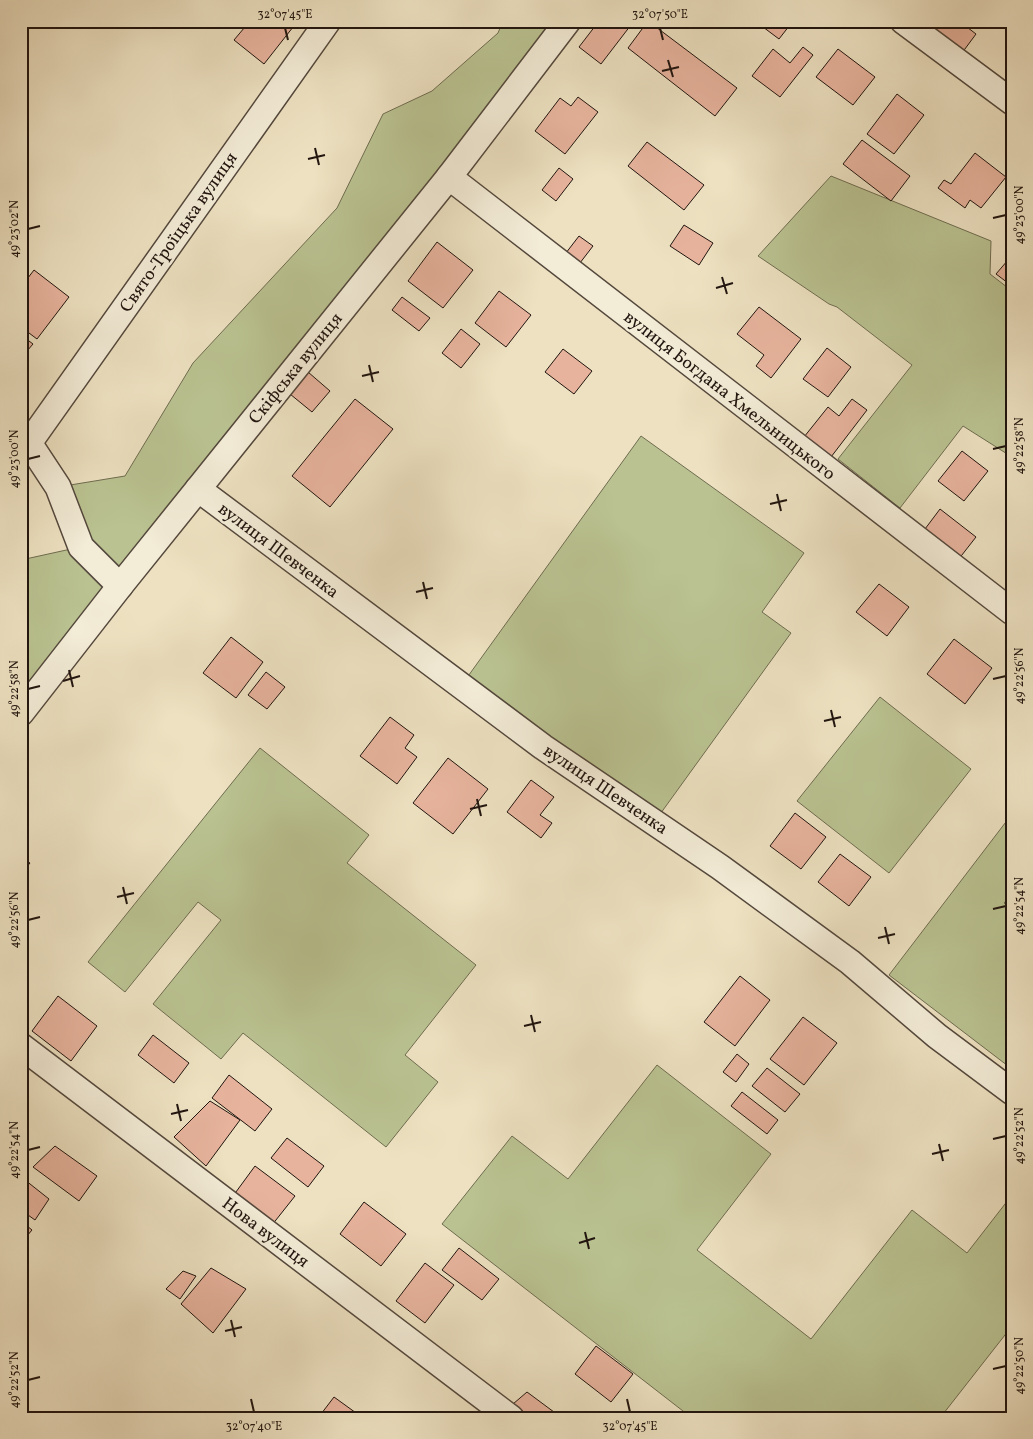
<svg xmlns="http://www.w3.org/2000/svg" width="1033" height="1439" viewBox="0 0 1033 1439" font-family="Vollkorn,serif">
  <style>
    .green { fill: #bac291; stroke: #6e6c50 }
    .building { fill: #e7b39d; stroke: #21150f }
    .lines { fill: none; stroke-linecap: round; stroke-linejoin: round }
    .street-casing { stroke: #54483c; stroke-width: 28 }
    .street { stroke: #f3ecd7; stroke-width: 25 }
    .ticks { fill: none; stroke: #21150f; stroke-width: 2 }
    .labels { text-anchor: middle; stroke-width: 5; stroke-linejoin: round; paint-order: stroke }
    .street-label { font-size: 18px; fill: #21150f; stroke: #f3ecd7 }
    .neatline { fill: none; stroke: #21150f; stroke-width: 2 }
    .ticks-label { font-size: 12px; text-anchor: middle; fill: #21150f }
  </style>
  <rect width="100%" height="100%" fill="#ede1c1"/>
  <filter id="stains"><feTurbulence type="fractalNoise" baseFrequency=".004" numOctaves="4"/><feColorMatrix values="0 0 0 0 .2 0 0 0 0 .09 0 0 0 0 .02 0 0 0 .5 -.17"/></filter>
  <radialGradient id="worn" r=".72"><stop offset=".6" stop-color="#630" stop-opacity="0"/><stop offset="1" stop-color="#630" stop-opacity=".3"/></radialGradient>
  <g class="green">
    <path d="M503,21H568L21,710V560L80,547L58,487L125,476L193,363L337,208L383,114L432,91L498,33Z"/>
    <path d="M831,176L991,241L990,274L1012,291V457L963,426L900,508L838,459L912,365L837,307L829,304L758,256Z"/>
    <path d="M641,436L804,553L762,612L791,633L658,817L466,679Z"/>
    <path d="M880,697L971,769L889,873L797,801Z"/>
    <path d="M260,748L369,835L347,863L476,965L405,1055L438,1082L386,1147L243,1033L221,1059L153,1004L221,920L198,902L125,992L88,962Z"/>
    <path d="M1012,814V894L1004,903L1012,909V1069L889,975Z"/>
    <path d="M657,1065L771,1154L697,1250L811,1339L912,1210L967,1253L1012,1195V1326L940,1418H692L442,1224L512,1136L568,1179Z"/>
  </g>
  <g class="building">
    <path d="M250,21H296L297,22L264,64L234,40Z"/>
    <path d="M599,21H634L601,64L579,47Z"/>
    <path d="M648,21L737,88L715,116L628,48Z"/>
    <path d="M755,21H793L779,39Z"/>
    <path d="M924,21H959L976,34L959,57Z"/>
    <path d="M803,47L813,55L780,97L752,76L773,49L790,63Z"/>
    <path d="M838,49L875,77L853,105L816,77Z"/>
    <path d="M897,94L924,115L894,154L867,134Z"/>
    <path d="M578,97L598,112L565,154L535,131L560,98L571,106Z"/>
    <path d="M862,140L910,176L891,201L843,164Z"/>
    <path d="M647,142L704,185L684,210L628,166Z"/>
    <path d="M975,153L1006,177L981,208L970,200L965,208L938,188L944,180L951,184Z"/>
    <path d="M559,168L573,179L556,201L542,190Z"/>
    <path d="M684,225L713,243L699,265L670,246Z"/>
    <path d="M579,236L593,246L573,272L559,262Z"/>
    <path d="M437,242L473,270L443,308L408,281Z"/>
    <path d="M1008,260L1012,263V286L996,274Z"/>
    <path d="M34,270L69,297L37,339L21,327V287Z"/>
    <path d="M499,291L531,315L506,347L475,323Z"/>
    <path d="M402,297L430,318L419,331L392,310Z"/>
    <path d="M759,307L801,339L771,378L756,366L764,355L737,334Z"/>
    <path d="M461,329L480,344L461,368L442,353Z"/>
    <path d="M21,335L33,344L21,358Z"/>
    <path d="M827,348L851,367L828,397L803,379Z"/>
    <path d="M563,349L592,371L574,394L545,372Z"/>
    <path d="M308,372L330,391L312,412L290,394Z"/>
    <path d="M355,399L393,429L330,507L292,476Z"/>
    <path d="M852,399L867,410L831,457L804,437L828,407L839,416Z"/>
    <path d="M962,451L988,471L964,501L938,481Z"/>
    <path d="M940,509L976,537L958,560L922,533Z"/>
    <path d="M879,584L909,607L887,636L856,612Z"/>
    <path d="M231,637L263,662L236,698L203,673Z"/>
    <path d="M954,639L992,668L965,704L927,674Z"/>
    <path d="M266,672L285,687L267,709L248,695Z"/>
    <path d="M390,717L414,735L405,748L417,757L397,784L360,756Z"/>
    <path d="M448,758L488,789L453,834L413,803Z"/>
    <path d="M531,780L554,797L540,815L552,823L541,838L507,812Z"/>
    <path d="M795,813L826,837L801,869L770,846Z"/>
    <path d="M840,854L871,877L849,906L818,882Z"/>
    <path d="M21,857L30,863L21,874Z"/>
    <path d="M740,976L770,1000L735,1046L704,1022Z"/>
    <path d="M58,996L97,1026L71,1061L32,1031Z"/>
    <path d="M803,1017L837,1043L804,1085L770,1059Z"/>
    <path d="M153,1035L189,1063L174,1083L138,1055Z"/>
    <path d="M737,1054L749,1064L736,1082L723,1072Z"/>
    <path d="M767,1068L800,1094L785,1112L752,1086Z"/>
    <path d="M229,1075L272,1109L255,1131L212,1098Z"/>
    <path d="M742,1092L778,1120L767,1134L731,1106Z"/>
    <path d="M210,1101L240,1120L206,1166L174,1137Z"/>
    <path d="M287,1138L324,1166L308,1187L271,1158Z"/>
    <path d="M55,1146L97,1176L79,1201L33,1167Z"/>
    <path d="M255,1166L295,1196L272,1225L233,1196Z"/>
    <path d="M25,1180L49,1199L35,1220L21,1210V1184Z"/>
    <path d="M364,1202L406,1234L381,1266L340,1234Z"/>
    <path d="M21,1221L32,1230L21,1243Z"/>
    <path d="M459,1248L499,1279L482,1300L442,1270Z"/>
    <path d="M425,1263L454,1285L425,1323L396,1301Z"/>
    <path d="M211,1268L246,1289L213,1333L181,1304Z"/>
    <path d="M183,1271L196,1276L180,1299L166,1289Z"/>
    <path d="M596,1346L633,1374L611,1402L575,1374Z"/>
    <path d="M527,1392L562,1418H532L513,1404Z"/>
    <path d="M334,1397L363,1418H318Z"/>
  </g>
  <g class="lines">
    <defs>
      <g id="street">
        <path d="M903,21L1012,102"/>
        <path d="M449,177L1012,612"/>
        <path d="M21,437L29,443L58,487L81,547L120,586"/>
        <path d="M29,443L328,21"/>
        <path d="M198,489L543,747L720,867L850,962L937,1036L1012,1092"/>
        <path d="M21,713L120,586L449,177L568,21"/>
        <path d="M21,1046L511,1418"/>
      </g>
    </defs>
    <use href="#street" class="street-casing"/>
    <use href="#street" class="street"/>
  </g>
  <path class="ticks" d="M285,28L288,40M660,28L663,40M668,60L673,77M662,71L679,67M315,148L319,165M308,159L325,155M993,218L1006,215M28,229L40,226M722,277L727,294M716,288L733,283M369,365L373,382M362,376L379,372M993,449L1006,446M28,459L40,456M777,494L781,511M770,504L787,500M423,582L427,599M416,592L433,588M69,670L73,687M993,679L1006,676M63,681L80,676M28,689L40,686M831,710L835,727M824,721L841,717M477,799L481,816M470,809L487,805M123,887L127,904M117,897L134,893M993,909L1006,906M28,920L40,917M885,927L889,944M878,938L895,934M531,1015L535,1032M524,1026L541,1022M177,1104L181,1121M171,1114L188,1110M993,1139L1006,1136M939,1144L943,1161M28,1150L40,1147M932,1154L949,1150M585,1232L589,1249M579,1243L595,1238M231,1320L235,1337M225,1331L242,1327M993,1369L1006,1366M28,1380L40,1377M251,1399L254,1412M627,1399L630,1412"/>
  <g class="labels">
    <g class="street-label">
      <text transform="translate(178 232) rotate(-55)" y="6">Свято-Троїцька вулиця</text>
      <text transform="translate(295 368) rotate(-51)" y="6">Скіфська вулиця</text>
      <text transform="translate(730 395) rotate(38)" y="6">вулиця Богдана Хмельницького</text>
      <text transform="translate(279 550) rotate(37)" y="6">вулиця Шевченка</text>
      <text transform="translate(606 789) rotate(34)" y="6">вулиця Шевченка</text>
      <text transform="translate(266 1232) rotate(37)" y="6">Нова вулиця</text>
    </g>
  </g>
  <rect width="1033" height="1439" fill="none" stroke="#ede1c1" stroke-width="55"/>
  <rect x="28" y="28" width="978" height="1384" class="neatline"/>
  <g class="ticks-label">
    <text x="285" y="18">32°07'45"E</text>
    <text x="660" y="18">32°07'50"E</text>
    <text transform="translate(1019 215) rotate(-90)" y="4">49°23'00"N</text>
    <text transform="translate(14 229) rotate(-90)" y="4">49°23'02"N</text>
    <text transform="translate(1019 446) rotate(-90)" y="4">49°22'58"N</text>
    <text transform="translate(14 459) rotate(-90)" y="4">49°23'00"N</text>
    <text transform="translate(1019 676) rotate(-90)" y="4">49°22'56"N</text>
    <text transform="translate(14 689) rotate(-90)" y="4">49°22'58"N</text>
    <text transform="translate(1019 906) rotate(-90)" y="4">49°22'54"N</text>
    <text transform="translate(14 920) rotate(-90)" y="4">49°22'56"N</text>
    <text transform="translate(1019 1136) rotate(-90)" y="4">49°22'52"N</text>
    <text transform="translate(14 1150) rotate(-90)" y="4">49°22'54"N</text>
    <text transform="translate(1019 1366) rotate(-90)" y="4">49°22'50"N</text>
    <text transform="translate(14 1380) rotate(-90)" y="4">49°22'52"N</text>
    <text x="254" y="1430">32°07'40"E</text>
    <text x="630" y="1430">32°07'45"E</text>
  </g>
  <rect width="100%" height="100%" filter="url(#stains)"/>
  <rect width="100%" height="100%" fill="url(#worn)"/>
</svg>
